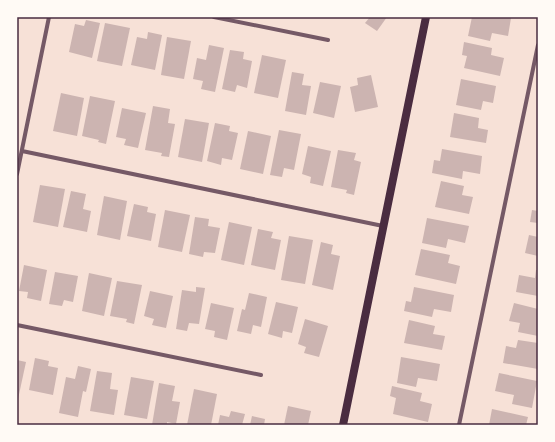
<svg xmlns="http://www.w3.org/2000/svg" width="555" height="442" viewBox="0 0 555 442" font-family="'IBM Plex Serif',serif">
  <style>
    .building { fill: #ccb4b1 }
    .lines { fill: none; stroke-linecap: round; stroke-linejoin: round }
    .minor { stroke: #755966; stroke-width: 4 }
    .secondary { stroke: #4a2c40; stroke-width: 8 }
    .neatline { fill: none; stroke: #4a2c40; stroke-width: 1.5 }
  </style>
  <rect width="100%" height="100%" fill="#f7e1d7"/>
  <g class="building">
    <path d="M370,17H387L377,31L365,23Z"/>
    <path d="M472,17H506L511,18L508,36L492,33L490,41L468,36Z"/>
    <path d="M86,20L100,23L92,58L69,52L75,24L84,26Z"/>
    <path d="M105,23L130,28L122,66L97,61Z"/>
    <path d="M148,32L162,35L155,70L131,65L137,37L147,39Z"/>
    <path d="M167,37L191,41L184,79L161,75Z"/>
    <path d="M464,42L492,48L491,55L504,58L500,76L464,68L467,56L462,55Z"/>
    <path d="M209,45L224,48L215,92L201,89L203,81L193,79L197,58L206,60Z"/>
    <path d="M230,50L244,52L243,59L252,61L247,88L237,85L235,92L222,89Z"/>
    <path d="M262,55L286,60L278,98L254,93Z"/>
    <path d="M292,72L304,74L302,85L311,86L306,115L285,111Z"/>
    <path d="M371,75L378,107L355,112L350,87L358,85L357,78Z"/>
    <path d="M461,79L496,86L493,103L483,101L481,110L456,105Z"/>
    <path d="M320,82L341,86L334,118L313,113Z"/>
    <path d="M61,93L84,98L77,136L53,131Z"/>
    <path d="M90,96L115,101L106,144L98,142L99,140L82,136Z"/>
    <path d="M153,106L170,109L168,123L175,124L169,157L161,156L162,153L145,150Z"/>
    <path d="M122,108L146,113L138,148L124,145L126,139L116,137Z"/>
    <path d="M454,113L479,118L478,128L488,130L486,143L450,137Z"/>
    <path d="M185,119L209,123L202,162L178,157Z"/>
    <path d="M215,123L230,126L229,131L238,133L232,160L222,158L221,165L207,161Z"/>
    <path d="M279,130L301,134L294,170L284,168L282,177L270,175Z"/>
    <path d="M248,131L271,136L263,174L240,169Z"/>
    <path d="M308,146L331,151L323,186L310,183L311,177L302,174Z"/>
    <path d="M442,149L482,156L480,174L463,171L462,179L432,173L434,160L440,161Z"/>
    <path d="M338,150L356,153L354,160L361,162L354,195L346,193L347,190L331,187Z"/>
    <path d="M441,181L464,186L462,195L473,197L469,214L435,207Z"/>
    <path d="M40,185L65,189L58,227L33,222Z"/>
    <path d="M71,191L86,194L83,209L91,211L87,232L63,227Z"/>
    <path d="M104,196L127,201L120,240L97,235Z"/>
    <path d="M134,204L148,207L147,212L156,214L151,241L127,236Z"/>
    <path d="M165,210L190,215L182,252L158,247Z"/>
    <path d="M532,210L538,211V223L530,222Z"/>
    <path d="M195,217L209,219L208,226L220,228L215,253L204,252L203,257L189,254Z"/>
    <path d="M427,218L469,226L465,243L448,239L446,248L422,243Z"/>
    <path d="M229,222L252,227L244,265L221,260Z"/>
    <path d="M258,229L273,232L271,238L281,240L275,270L251,265Z"/>
    <path d="M529,235L538,237V256L525,253Z"/>
    <path d="M289,236L313,240L305,284L281,280Z"/>
    <path d="M321,242L333,245L331,254L340,256L333,290L312,285Z"/>
    <path d="M421,249L450,255L448,263L460,266L456,284L415,275Z"/>
    <path d="M24,265L47,270L41,301L27,298L28,292L19,291Z"/>
    <path d="M536,270H538V296L516,292L519,275L535,278Z"/>
    <path d="M55,272L78,276L73,302L64,300L62,306L49,304Z"/>
    <path d="M89,273L112,278L104,316L82,311Z"/>
    <path d="M117,281L142,285L134,324L126,322L127,319L110,316Z"/>
    <path d="M196,287L205,288L199,324L189,323L187,331L176,329L182,290L196,292Z"/>
    <path d="M414,287L454,295L451,312L434,309L432,317L404,311L406,301L411,302Z"/>
    <path d="M150,291L173,296L166,328L152,325L154,319L144,316Z"/>
    <path d="M249,293L267,297L261,327L253,325L251,334L237,331L242,309L245,310Z"/>
    <path d="M276,302L298,307L292,333L283,331L282,338L268,334Z"/>
    <path d="M211,303L234,308L227,340L214,337L215,331L205,329Z"/>
    <path d="M514,303L538,309V336L518,332L520,323L509,321Z"/>
    <path d="M305,319L328,326L319,357L304,353L306,347L298,344Z"/>
    <path d="M409,320L435,326L433,334L445,336L442,350L404,343Z"/>
    <path d="M518,340L538,343V369L503,363L506,346L516,348Z"/>
    <path d="M401,357L440,364L437,381L418,378L416,387L397,383Z"/>
    <path d="M35,358L49,361L48,366L58,368L53,395L29,390Z"/>
    <path d="M17,360L26,362L18,399H17Z"/>
    <path d="M78,366L91,369L86,392L83,391L78,417L59,413L66,377L75,379Z"/>
    <path d="M97,371L112,373L110,389L118,390L114,415L90,411Z"/>
    <path d="M499,373L537,381L532,408L512,404L514,395L495,391Z"/>
    <path d="M131,377L154,381L147,419L124,415Z"/>
    <path d="M159,383L175,386L172,401L180,402L176,424L167,422V425H152Z"/>
    <path d="M392,386L422,393L420,401L432,404L428,422L393,414L396,398L390,396Z"/>
    <path d="M194,389L217,394L211,425H187Z"/>
    <path d="M288,406L311,411L308,425H284Z"/>
    <path d="M492,409L528,417L526,425H489Z"/>
    <path d="M231,411L245,414L242,425H218L220,415L229,417Z"/>
    <path d="M252,416L265,419L264,425H250Z"/>
  </g>
  <g class="lines">
    <g class="minor">
      <path d="M214,17L328,40"/>
      <path d="M22,151L383,226"/>
      <path d="M17,174L49,17"/>
      <path d="M17,325L261,375"/>
      <path d="M459,425L538,45"/>
    </g>
    <path class="secondary" d="M343,425L426,17"/>
  </g>
  <rect width="555" height="442" fill="none" stroke="#fffaf5" stroke-width="36"/>
  <rect x="18" y="18" width="519" height="406" class="neatline"/>
</svg>
